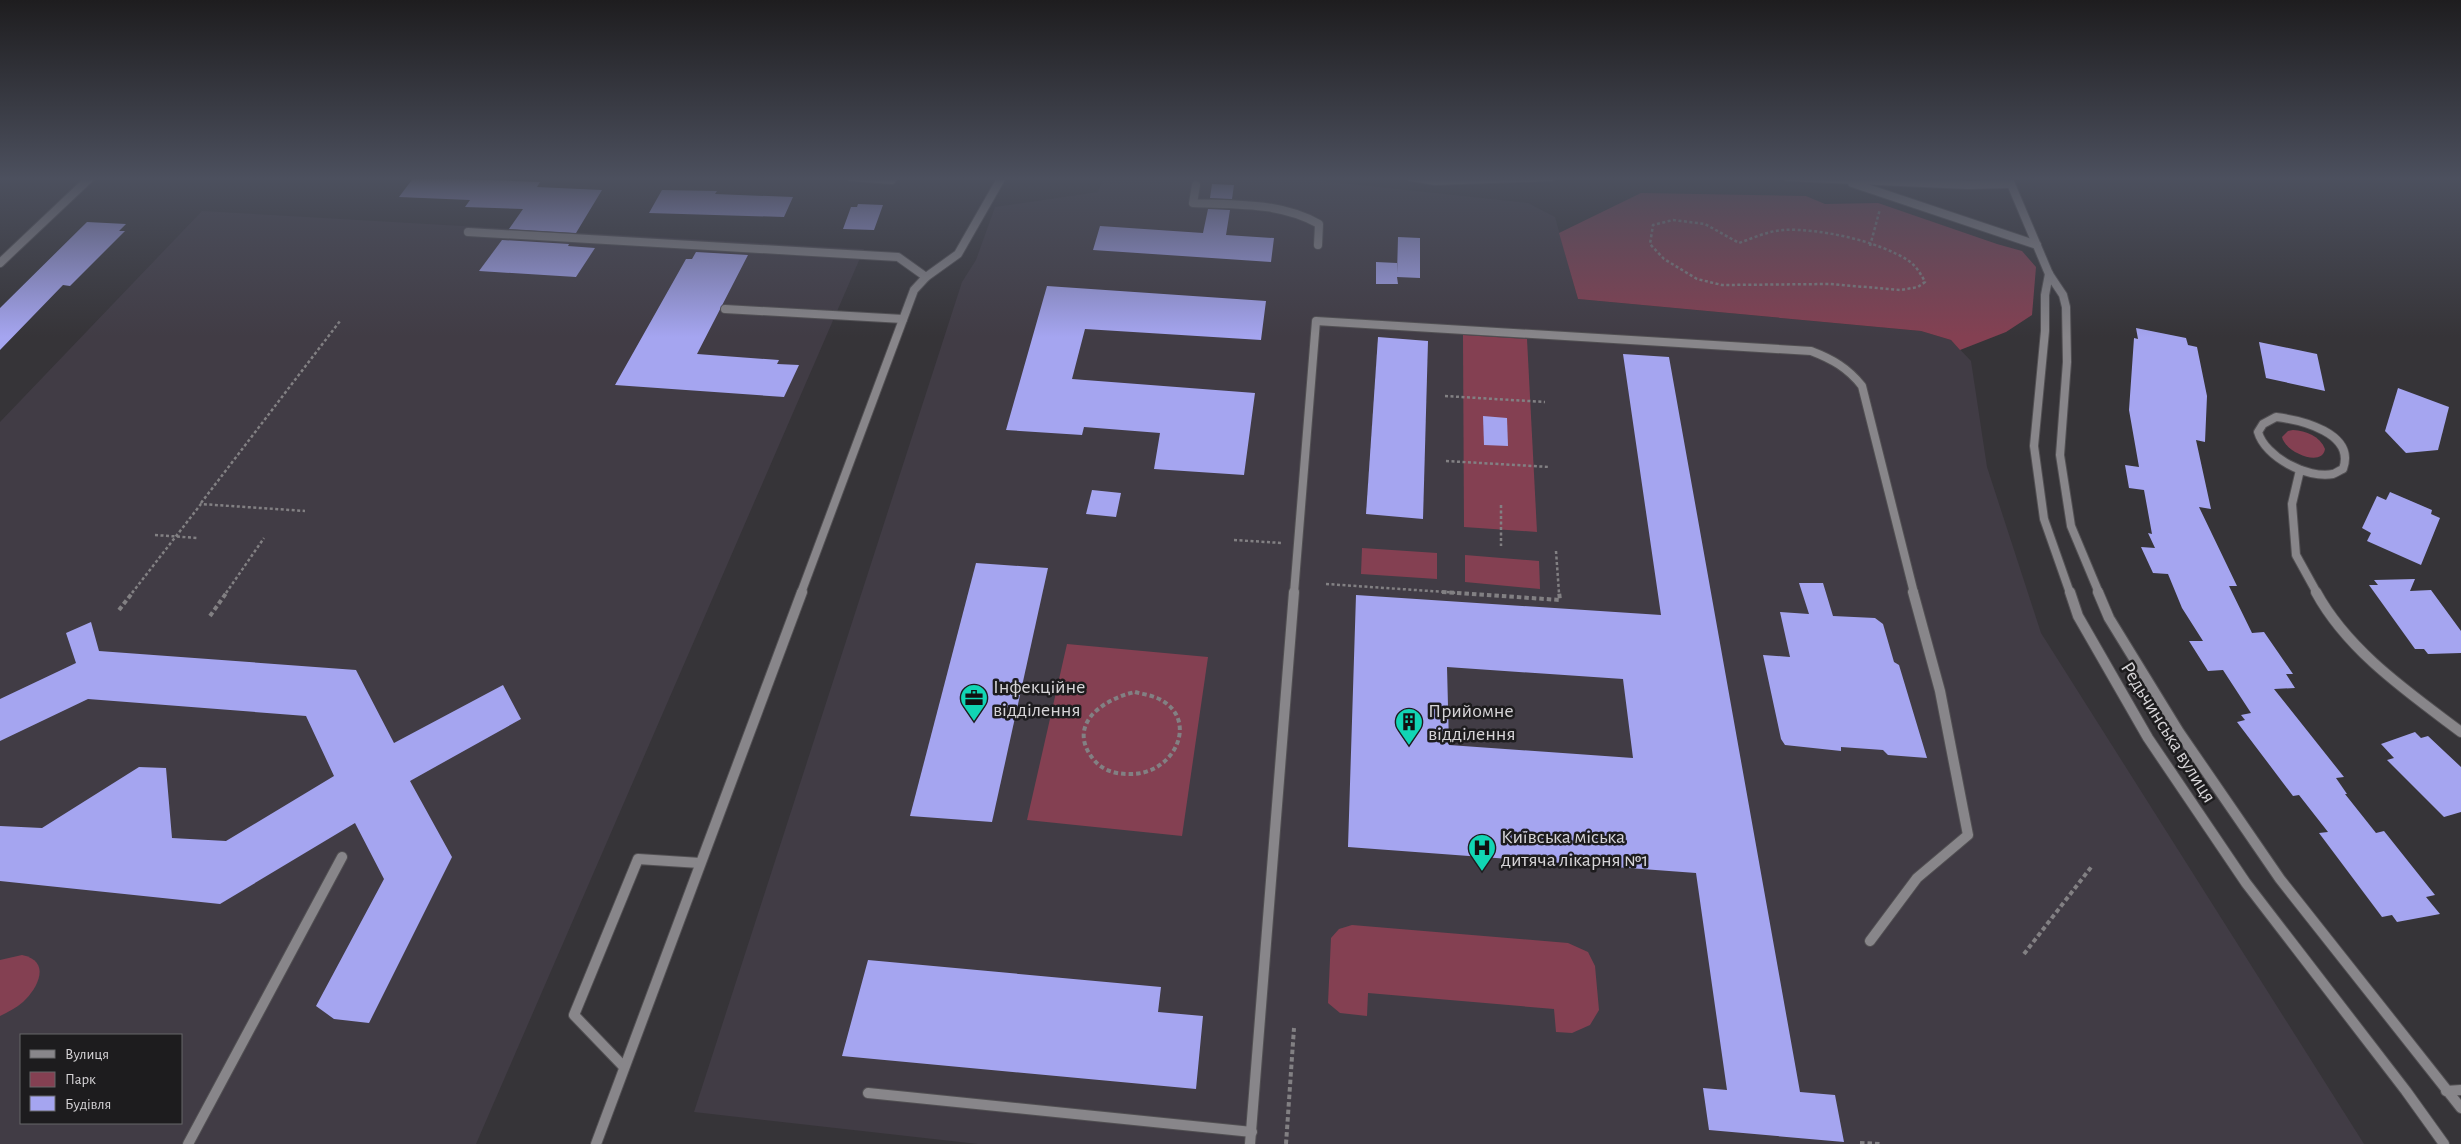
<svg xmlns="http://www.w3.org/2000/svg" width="2461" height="1144" viewBox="0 0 2461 1144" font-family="'Alegreya Sans',sans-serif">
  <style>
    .built { fill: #413c45; fill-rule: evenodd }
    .green { fill: #844052 }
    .building { fill: #a5a5f0; fill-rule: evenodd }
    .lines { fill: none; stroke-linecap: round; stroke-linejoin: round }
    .minor-far1-casing { stroke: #525053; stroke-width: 10 }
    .minor-casing { stroke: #525053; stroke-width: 12 }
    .path-far1 { stroke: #828083; stroke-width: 2.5; stroke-dasharray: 3 2.5; stroke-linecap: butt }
    .path { stroke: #828083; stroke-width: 4; stroke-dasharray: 4.5 3; stroke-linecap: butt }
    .minor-far1 { stroke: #88868a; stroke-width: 8 }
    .minor { stroke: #88868a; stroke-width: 10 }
    .labels { text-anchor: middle; stroke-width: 5; stroke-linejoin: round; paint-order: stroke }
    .poi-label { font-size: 20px; fill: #d6d4d7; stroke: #1d1c1e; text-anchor: start }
    .street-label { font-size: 20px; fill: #d6d4d7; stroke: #1d1c1e }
  </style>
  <rect width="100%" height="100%" fill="#363438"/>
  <g class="built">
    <path d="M1104,177H1285L1528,203L1555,217L1578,299L1921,331L1951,340L1971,361L1987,467L2041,633L2364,1144H978L694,1112L962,282L976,260L995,207L1098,192Z"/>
    <path d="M202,211L864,249L476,1144H0V422ZM21,1035H181V1123H21Z"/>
  </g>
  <g class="green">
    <path d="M1641,193L1806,196L1825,204L1878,203L1997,244L2022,251L2036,267L2032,315L2006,332L1960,350L1951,340L1921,331L1578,299L1559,233Z"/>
    <path d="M1463,335L1527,339L1537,532L1464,527Z"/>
    <path d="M2293,430C2306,431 2320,436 2325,449C2322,468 2285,452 2282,437L2288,431Z"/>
    <path d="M1362,548L1437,553V579L1361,574Z"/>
    <path d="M1465,555L1539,561L1540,589L1465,582Z"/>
    <path d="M1067,644L1208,657L1182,836L1027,820Z"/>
    <path d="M1352,925L1568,943L1588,952L1595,966L1599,1010L1590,1025L1572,1033L1556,1032L1554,1009L1368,993L1367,1016L1340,1013L1328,1003L1331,938L1339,929Z"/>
    <path d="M22,955C51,961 39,987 23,1002C16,1008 8,1012 0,1016V960Z"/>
  </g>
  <g class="building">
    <path d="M414,177L540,182L537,187L602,190L576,233L509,229L523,209L465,207L470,200L399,197Z"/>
    <path d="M1212,184L1234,185L1232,199L1210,198Z"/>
    <path d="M662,190L717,191L715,194L793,197L784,217L649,213Z"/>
    <path d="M858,204L883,205L874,230L843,229L851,207H857Z"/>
    <path d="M1208,209L1230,210L1226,235L1274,238L1271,262L1093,250L1100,226L1203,233Z"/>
    <path d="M87,222L126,224L119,231H125L70,286L63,285L0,350V308Z"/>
    <path d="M1398,237L1420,238V278L1397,277L1398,284H1376V262L1397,263V274Z"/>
    <path d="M502,240L569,244L568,246L595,248L576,277L479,271Z"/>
    <path d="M696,252L748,255L697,354L779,360L777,364L799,365L784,397L615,385L686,259H692Z"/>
    <path d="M1047,286L1266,301L1261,340L1085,329L1072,379L1255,393L1244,475L1154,469L1160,433L1084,427L1082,435L1006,430Z"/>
    <path d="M2136,328L2186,338L2188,345L2197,347L2207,396L2205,442L2196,440L2211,509L2199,507L2237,586H2229L2252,633L2264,632L2293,674H2286L2295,688L2274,689L2344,777L2336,778L2347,794H2345L2376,833L2384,831L2435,895L2426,897L2440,914L2397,922L2392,915L2382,917L2319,833L2328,832L2299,795L2293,796L2237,722L2245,720L2241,715L2251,713L2223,670L2208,671L2189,641H2203L2182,608L2168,574L2153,573L2141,547L2155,548L2148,533L2152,534L2144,490L2129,488L2125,465L2139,467L2129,410L2134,338L2138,339Z"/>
    <path d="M1378,337L1428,341L1423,519L1366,514Z"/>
    <path d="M2259,342L2317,354L2325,391L2266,378Z"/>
    <path d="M1623,354L1669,357L1800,1092L1835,1095L1844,1142L1709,1130L1703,1088L1727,1090L1696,873L1348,847L1356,595L1661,615ZM1447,667L1623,679L1633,758L1449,745Z"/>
    <path d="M2398,388L2449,407L2438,450L2406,453L2385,431Z"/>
    <path d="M1483,416L1507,418L1508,446L1484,445Z"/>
    <path d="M1092,490L1121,493L1116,517L1086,514Z"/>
    <path d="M2390,492L2432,510L2431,514L2440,518L2421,565L2367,541L2371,533L2362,528L2377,496L2386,500Z"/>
    <path d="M976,563L1048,568L992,822L910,816Z"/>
    <path d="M2415,579L2410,591L2431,590L2461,631V653L2428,654L2424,649H2415L2369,585H2378L2374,580Z"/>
    <path d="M1799,583H1823L1833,616L1875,618L1883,624L1894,662L1899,665L1927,758L1888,755L1883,750L1841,747V751L1785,745L1781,739L1763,655L1790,657L1780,612L1809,614Z"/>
    <path d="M91,622L99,651L356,670L394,743L503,685L521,719L410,781L452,857L369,1023L334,1019L316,1006L384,879L355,823L220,904L0,881V826L42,828L139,767L166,768L172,838L226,841L334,776L306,716L88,699L0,741V699L76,663L66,633Z"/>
    <path d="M2415,732L2421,738L2428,736L2461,767V812L2444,817L2387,760L2394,758L2381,744Z"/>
    <path d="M868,960L1161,987L1158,1012L1203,1016L1196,1089L842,1056Z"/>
  </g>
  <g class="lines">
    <defs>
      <g id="minor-far1">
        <path d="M851,177L892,180L893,177"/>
        <path d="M1411,177L1435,181L1551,177"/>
        <path d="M1788,177L1968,185L2011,184"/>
        <path d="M2008,177L2049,274L2063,295L2066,307L2067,362L2060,455L2071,526L2099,593"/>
        <path d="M1852,183L2037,245"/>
        <path d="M1196,185L1193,203C1236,205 1280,202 1319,224L1318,245"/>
        <path d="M468,232L898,257L926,277"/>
        <path d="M0,263L91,177"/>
        <path d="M2049,274L2045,295V331L2034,446L2044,519L2070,593"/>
        <path d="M725,309L903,319"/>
        <path d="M2276,417C2301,420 2356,433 2343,469C2340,470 2336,473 2333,474C2307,479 2265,457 2258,432L2263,424Z"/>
        <path d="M2300,470L2292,504L2296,555L2317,593"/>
        <path d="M801,593L914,290L926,277L958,254L1002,177"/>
        <path d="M1294,593L1316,321L1811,351C1832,359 1848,368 1862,386L1914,593"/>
      </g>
      <g id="minor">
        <path d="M2070,592L2078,616L2148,738L2246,883L2406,1091L2444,1144"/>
        <path d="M2098,592L2109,618L2179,732L2280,879L2461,1108"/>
        <path d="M2316,592C2348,651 2408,692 2461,732"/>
        <path d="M1870,941L1917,878L1968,835L1940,691L1913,592"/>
        <path d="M624,1067L574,1015L638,859L700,863"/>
        <path d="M2446,1091L2461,1090"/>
        <path d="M868,1093L1252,1132"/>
        <path d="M188,1144L342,857"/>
        <path d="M596,1144L802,592"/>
        <path d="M1250,1144L1294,592"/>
      </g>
    </defs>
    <use href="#minor-far1" class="minor-far1-casing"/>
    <use href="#minor" class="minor-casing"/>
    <g class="path-far1">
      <path d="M1673,220L1705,224L1739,243C1753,238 1768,231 1783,230C1819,228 1879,241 1909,261C1916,266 1921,274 1925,282L1918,287L1901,290L1830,284L1722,285L1697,279L1664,259L1650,244L1653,225Z"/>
      <path d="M1870,246L1880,209"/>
      <path d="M1445,396L1545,402"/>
      <path d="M1446,461L1550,467"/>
      <path d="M201,503L340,321"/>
      <path d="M1501,505V546"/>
      <path d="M155,535L198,538"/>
      <path d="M1234,540L1282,543"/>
      <path d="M1556,551L1559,593"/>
      <path d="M1326,584L1460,593"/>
      <path d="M132,593L201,504L305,511"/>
      <path d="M226,593L264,538"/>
    </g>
    <g class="path">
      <path d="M1442,592L1560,600L1559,592"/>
      <path d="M119,610L133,592"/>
      <path d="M210,616L227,592"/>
      <path d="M1135,692C1142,694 1150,695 1157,698C1201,717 1176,776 1128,774C1115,774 1102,770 1094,760C1065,725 1103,699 1135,692Z"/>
      <path d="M2024,954L2092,866"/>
      <path d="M1860,1143L1882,1144"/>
      <path d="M1286,1144L1294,1028"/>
    </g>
    <use href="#minor-far1" class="minor-far1"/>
    <use href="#minor" class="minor"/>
  </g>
  <linearGradient id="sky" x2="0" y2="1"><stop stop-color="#1e1d1f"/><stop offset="0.53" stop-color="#4c505e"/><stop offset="1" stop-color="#4c505e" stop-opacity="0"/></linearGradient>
  <rect width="2461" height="337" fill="url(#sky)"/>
  <defs>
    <symbol id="office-pin" viewBox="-11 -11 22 30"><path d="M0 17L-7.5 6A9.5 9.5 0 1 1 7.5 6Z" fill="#11d5b4" stroke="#1d1c1e"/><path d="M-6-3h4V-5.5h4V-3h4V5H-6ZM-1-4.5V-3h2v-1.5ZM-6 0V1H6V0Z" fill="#111"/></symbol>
    <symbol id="building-pin" viewBox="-11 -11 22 30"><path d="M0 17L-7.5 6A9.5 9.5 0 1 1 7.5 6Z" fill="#11d5b4" stroke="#1d1c1e"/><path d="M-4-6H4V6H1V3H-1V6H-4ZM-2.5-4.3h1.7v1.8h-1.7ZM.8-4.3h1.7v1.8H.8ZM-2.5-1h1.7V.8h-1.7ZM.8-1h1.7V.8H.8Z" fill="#111"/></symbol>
    <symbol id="hospital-pin" viewBox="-11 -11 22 30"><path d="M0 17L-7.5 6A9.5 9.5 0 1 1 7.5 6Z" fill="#11d5b4" stroke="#1d1c1e"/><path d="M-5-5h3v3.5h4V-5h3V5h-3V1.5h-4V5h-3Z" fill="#111"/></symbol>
  </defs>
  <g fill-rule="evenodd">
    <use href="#office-pin" x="958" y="682" width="32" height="43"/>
    <use href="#building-pin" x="1393" y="706" width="32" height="43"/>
    <use href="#hospital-pin" x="1466" y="832" width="32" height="43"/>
  </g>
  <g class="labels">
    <g class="poi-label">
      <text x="993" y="693">Інфекційне<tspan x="993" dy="23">відділення</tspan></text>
      <text x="1428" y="717">Прийомне<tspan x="1428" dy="23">відділення</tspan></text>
      <text x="1501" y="843">Київська міська<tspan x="1501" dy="23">дитяча лікарня №1</tspan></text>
    </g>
    <g class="street-label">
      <text transform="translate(2169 732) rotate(58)" y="7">Редьчинська вулиця</text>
    </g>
  </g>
  <rect x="20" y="1034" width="162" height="90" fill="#1d1c1e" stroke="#676668"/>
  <rect x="30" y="1050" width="25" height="8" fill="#88868a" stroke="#676668"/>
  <text x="65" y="1059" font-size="15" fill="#d6d4d7">Вулиця</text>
  <rect x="30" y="1072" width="25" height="15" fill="#844052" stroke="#676668"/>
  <text x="65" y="1084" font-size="15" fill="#d6d4d7">Парк</text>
  <rect x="30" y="1096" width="25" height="15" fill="#a5a5f0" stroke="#676668"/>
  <text x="65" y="1109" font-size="15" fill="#d6d4d7">Будівля</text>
</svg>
